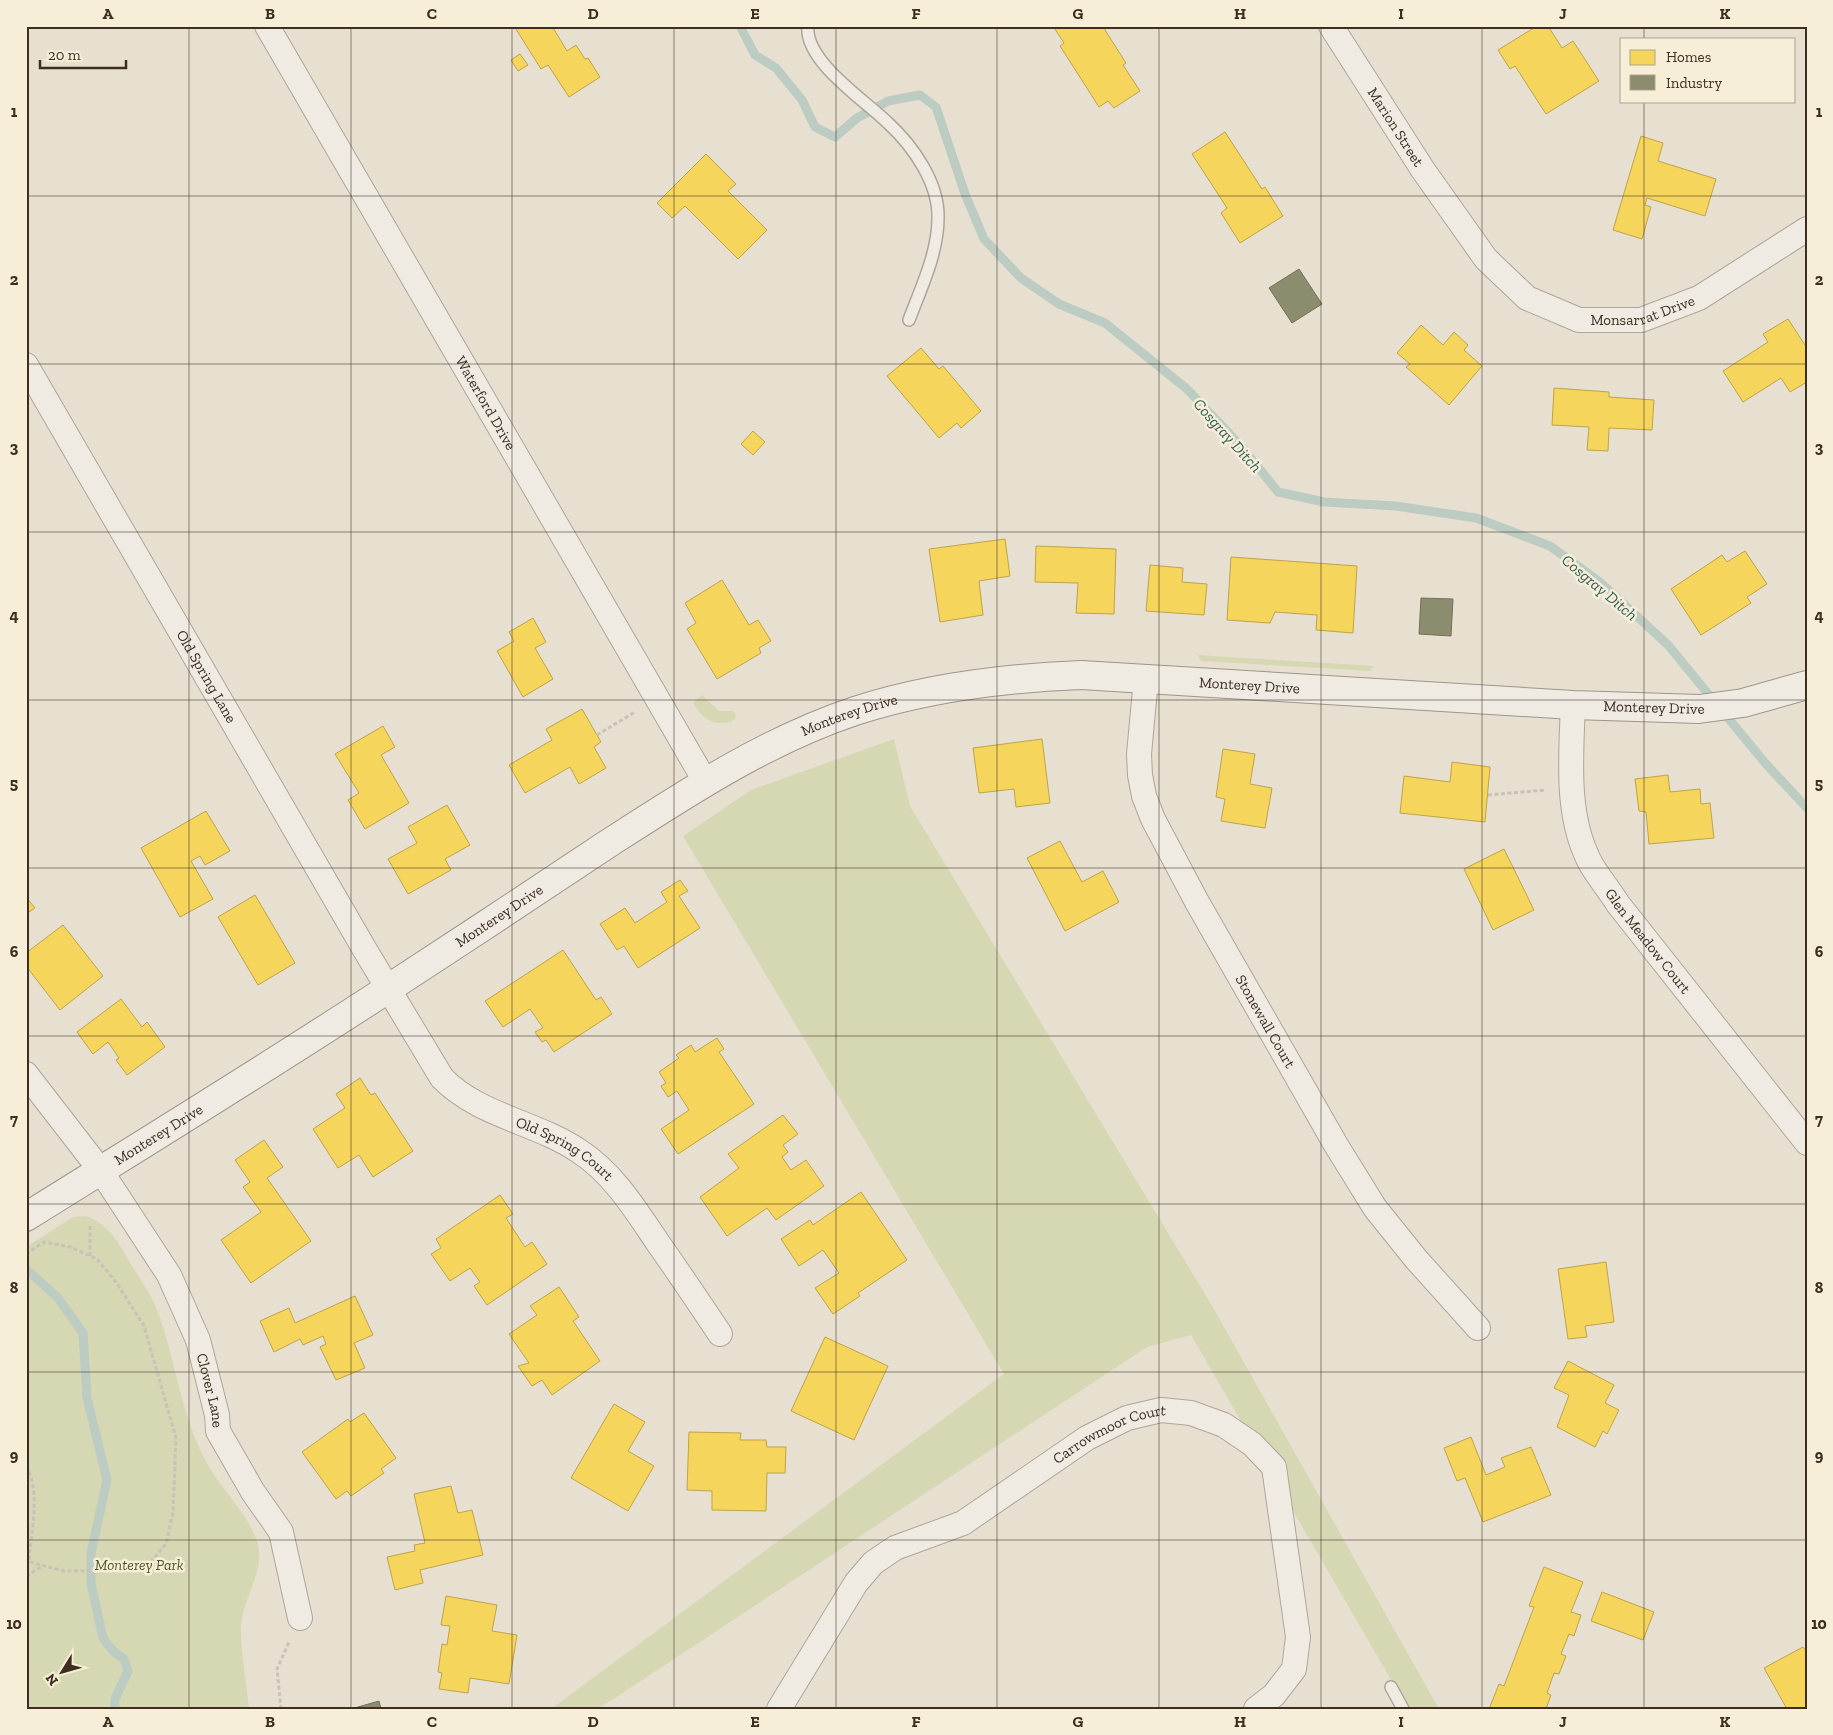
<svg xmlns="http://www.w3.org/2000/svg" width="1833" height="1735" viewBox="0 0 1833 1735" font-family="'Zilla Slab',serif">
  <style>
    .green { fill: #d6d7b3 }
    .homes { fill: #f6d55c; stroke: #bea34a }
    .industry { fill: #8c8c6e; stroke: #747057 }
    .lines { fill: none; stroke-linecap: round; stroke-linejoin: round }
    .stream { stroke: #bcccc2; stroke-width: 9 }
    .lane-casing { stroke: #ada599; stroke-width: 14 }
    .street-casing { stroke: #ada599; stroke-width: 26 }
    .secondary-casing { stroke: #9c958a; stroke-width: 30 }
    .path { stroke: #c8c2b9; stroke-width: 3; stroke-dasharray: 4 2.5; stroke-linecap: butt }
    .lane { stroke: #efebe3; stroke-width: 11 }
    .street { stroke: #efebe3; stroke-width: 24 }
    .secondary { stroke: #efebe3; stroke-width: 28 }
    .grid { fill: none; stroke: #3d2e20; stroke-width: 1; stroke-opacity: 0.55 }
    .labels { text-anchor: middle; stroke-width: 5; stroke-linejoin: round; paint-order: stroke }
    .street-label { font-size: 15px; fill: #3d2e20; stroke: #f7eed8 }
    .park-label { font-size: 15px; font-style: italic; fill: #4d5a26; stroke: #f7eed8 }
    .water-label { font-size: 16px; font-style: italic; fill: #2f5d5a; stroke: #f7eed8 }
    .neatline { fill: none; stroke: #3d2e20; stroke-width: 2 }
    .grid-label { font-size: 16px; text-anchor: middle; font-weight: bold; fill: #3d2e20 }
  </style>
  <rect width="100%" height="100%" fill="#e7e0d1"/>
  <g class="green">
    <path d="M1198,655L1374,666L1370,671L1201,661Z"/>
    <path d="M702,695L719,711H734L736,717L731,722C712,726 703,719 693,703Z"/>
    <path d="M894,739L910,806L1211,1304L1439,1709H1408L1191,1335L1147,1347L615,1698L596,1709H551L1004,1374L683,836L751,790Z"/>
    <path d="M86,1216C108,1224 118,1241 129,1261C138,1276 149,1291 156,1307C175,1356 180,1411 204,1458C219,1488 246,1510 257,1541C266,1571 243,1597 241,1626C240,1649 247,1684 249,1709H26V1247L73,1217Z"/>
  </g>
  <g class="homes">
    <path d="M514,26H552L567,51L576,45L585,59L588,58L600,77L569,97L548,65L541,69Z"/>
    <path d="M1053,26H1108L1105,30L1126,63L1123,65L1140,91L1114,108L1108,101L1099,107L1060,46L1064,43Z"/>
    <path d="M1537,26H1548L1562,48L1573,41L1599,81L1546,114L1515,66L1510,69L1498,50Z"/>
    <path d="M520,54L528,65L518,71L511,60Z"/>
    <path d="M1225,132L1262,189L1265,187L1283,216L1240,243L1221,213L1227,208L1192,154Z"/>
    <path d="M1641,136L1663,143L1658,161L1716,179L1705,216L1647,198L1645,205L1651,207L1642,239L1613,230Z"/>
    <path d="M706,154L736,184L728,191L767,230L738,259L685,206L672,218L657,203Z"/>
    <path d="M1788,319L1807,348V382L1790,392L1781,378L1743,402L1723,371L1768,342L1763,334Z"/>
    <path d="M1421,325L1443,345L1454,332L1468,345L1464,350L1482,366L1449,405L1406,367L1410,364L1397,353Z"/>
    <path d="M921,348L939,369L943,366L981,411L961,428L957,423L939,438L887,376Z"/>
    <path d="M1554,388L1609,392V397L1654,400L1652,430L1609,428L1608,451L1587,450L1589,427L1552,425Z"/>
    <path d="M753,431L765,442L753,455L741,444Z"/>
    <path d="M1005,539L1010,576L979,581L983,615L940,622L929,549Z"/>
    <path d="M1036,546L1116,549L1114,614L1076,613L1078,583L1035,582Z"/>
    <path d="M1745,551L1767,584L1747,597L1751,603L1701,635L1671,589L1722,555L1727,562Z"/>
    <path d="M1231,557L1357,566L1353,633L1316,630L1317,615L1275,612L1270,623L1227,620Z"/>
    <path d="M1150,565L1183,568L1182,582L1207,584L1204,615L1146,611Z"/>
    <path d="M722,580L749,625L758,620L771,641L759,648L761,653L717,679L687,629L696,623L685,603Z"/>
    <path d="M533,618L546,642L535,648L553,679L523,697L497,651L514,641L509,632Z"/>
    <path d="M582,709L601,742L594,747L606,768L579,784L570,767L525,793L509,765L552,740L546,729Z"/>
    <path d="M383,726L395,747L381,755L409,803L365,829L348,800L359,793L335,754Z"/>
    <path d="M1042,739L1050,803L1016,807L1014,789L979,793L973,748Z"/>
    <path d="M1223,749L1255,754L1250,784L1272,788L1265,828L1221,821L1225,799L1216,797Z"/>
    <path d="M1452,762L1490,767L1485,822L1400,813L1404,776L1450,782Z"/>
    <path d="M1668,775L1670,792L1700,789L1701,804L1710,803L1714,838L1649,844L1646,812L1639,811L1635,779Z"/>
    <path d="M447,805L470,845L445,859L451,870L408,894L388,859L417,843L408,827Z"/>
    <path d="M206,811L230,851L205,865L200,856L191,861L213,899L180,917L141,848Z"/>
    <path d="M1060,841L1082,882L1103,871L1119,902L1065,931L1027,858Z"/>
    <path d="M1504,849L1534,910L1493,930L1464,869Z"/>
    <path d="M680,880L688,891L679,896L700,928L638,968L624,946L617,950L600,924L625,908L635,923L667,902L661,892Z"/>
    <path d="M255,895L295,963L258,985L218,917Z"/>
    <path d="M26,897L35,908L26,914Z"/>
    <path d="M63,925L103,976L60,1010L26,966V953Z"/>
    <path d="M563,950L596,1000L601,997L612,1014L554,1052L546,1040L542,1042L535,1032L543,1028L530,1009L503,1027L485,1001Z"/>
    <path d="M121,999L142,1027L147,1022L165,1047L127,1075L116,1060L119,1058L108,1042L93,1054L77,1032Z"/>
    <path d="M717,1038L724,1049L719,1052L754,1104L678,1154L661,1129L689,1110L677,1091L668,1097L661,1086L666,1083L659,1072L679,1058L676,1055L691,1045L695,1052Z"/>
    <path d="M360,1078L371,1095L375,1093L413,1151L373,1177L359,1155L338,1168L313,1129L345,1108L336,1094Z"/>
    <path d="M783,1115L798,1134L783,1145L788,1152L782,1157L791,1170L806,1160L824,1186L776,1220L767,1208L727,1236L700,1197L739,1168L728,1154Z"/>
    <path d="M264,1140L283,1167L267,1178L311,1241L251,1283L221,1240L261,1212L243,1187L250,1182L235,1160Z"/>
    <path d="M861,1192L907,1260L858,1293L860,1296L833,1314L815,1288L839,1273L823,1250L799,1266L781,1239L810,1220L813,1225Z"/>
    <path d="M500,1195L513,1214L506,1218L525,1247L532,1242L547,1264L487,1305L474,1286L480,1282L470,1268L450,1281L431,1254L441,1248L436,1239Z"/>
    <path d="M1606,1262L1614,1322L1585,1326L1587,1337L1568,1339L1558,1269Z"/>
    <path d="M559,1287L579,1317L573,1321L600,1361L552,1395L542,1380L532,1386L518,1366L529,1363L509,1334L537,1315L530,1306Z"/>
    <path d="M355,1296L373,1335L354,1343L365,1368L336,1380L320,1347L326,1344L323,1336L303,1345L300,1339L274,1352L260,1321L289,1308L295,1323Z"/>
    <path d="M825,1337L888,1366L854,1440L791,1411Z"/>
    <path d="M1568,1361L1614,1385L1605,1403L1619,1410L1607,1434L1603,1431L1595,1447L1557,1427L1569,1395L1554,1388Z"/>
    <path d="M614,1404L645,1422L628,1451L654,1466L628,1511L571,1478Z"/>
    <path d="M364,1413L396,1458L381,1469L384,1473L351,1496L347,1491L336,1499L302,1452L348,1419L350,1422Z"/>
    <path d="M689,1432L741,1433L740,1440H766L767,1447H786L785,1473H767L766,1511L712,1510V1491L687,1490Z"/>
    <path d="M1471,1437L1486,1475L1505,1467L1501,1458L1531,1447L1551,1495L1483,1522L1465,1478L1457,1481L1444,1448Z"/>
    <path d="M451,1486L458,1513L472,1510L483,1555L420,1570L423,1583L395,1590L387,1557L415,1551L414,1545L425,1543L414,1494Z"/>
    <path d="M1544,1567L1583,1582L1571,1612L1581,1615L1574,1636L1569,1634L1561,1654L1566,1656L1559,1674L1554,1673L1547,1693L1551,1695L1546,1709H1489L1499,1684L1504,1686L1534,1607L1529,1606Z"/>
    <path d="M1602,1592L1654,1612L1643,1640L1591,1621Z"/>
    <path d="M446,1596L497,1605L492,1631L517,1635L509,1684L470,1678L468,1693L439,1689L442,1673L438,1672L442,1644L447,1645L450,1626L441,1625Z"/>
    <path d="M1803,1647L1807,1652V1709H1787L1764,1668Z"/>
  </g>
  <g class="industry">
    <path d="M1299,269L1322,304L1292,323L1269,288Z"/>
    <path d="M1421,598L1453,599L1451,636L1419,634Z"/>
    <path d="M379,1701L381,1709H351Z"/>
  </g>
  <g class="lines">
    <g class="stream">
      <path d="M740,26L755,55L776,68L802,100L815,127L835,137L857,118L888,101L920,95L936,107L965,194L984,239L1021,278L1059,304L1105,323L1187,389L1241,446L1278,492L1324,502L1396,506L1476,518L1550,546L1601,583L1668,645L1766,764L1807,808"/>
      <path d="M26,1269L58,1298L83,1333L87,1398L107,1480L91,1553V1584L103,1638L113,1651L124,1659L128,1671L115,1699V1709"/>
    </g>
    <defs>
      <g id="lane">
        <path d="M808,26C804,61 866,101 888,123C913,146 939,183 938,218C938,253 921,288 909,320"/>
        <path d="M1391,1687L1403,1709"/>
      </g>
      <g id="street">
        <path id="s1" d="M267,26L705,781"/>
        <path id="s2" d="M1331,26L1423,170L1486,259L1527,298L1579,320H1641L1699,298L1807,229"/>
        <path id="s3" d="M26,365L365,950L442,1078C479,1116 536,1122 579,1151C614,1174 635,1209 658,1243C679,1273 700,1304 720,1334"/>
        <path id="s4" d="M1146,679L1139,754L1140,775L1144,796L1153,819L1197,902L1336,1145L1375,1208L1416,1259L1478,1328"/>
        <path id="s5" d="M1573,705C1571,757 1565,819 1592,866C1600,879 1610,891 1618,904L1807,1143"/>
        <path id="s6" d="M26,1074L101,1171L169,1275L198,1340L217,1415L218,1431L253,1492L281,1532L300,1618"/>
        <path id="s7" d="M779,1709L856,1583L873,1563L895,1548L963,1523L1087,1438L1127,1418L1161,1410L1191,1413L1224,1425L1252,1444L1274,1467L1298,1637L1294,1669L1274,1695L1256,1709"/>
      </g>
      <g id="secondary">
        <path id="s8" d="M26,1217C154,1137 283,1058 409,975C475,932 540,889 606,845C685,794 765,741 855,711C929,687 1004,678 1081,675L1573,705L1699,709L1743,703L1807,685"/>
      </g>
    </defs>
    <use href="#lane" class="lane-casing"/>
    <use href="#street" class="street-casing"/>
    <use href="#secondary" class="secondary-casing"/>
    <g class="path">
      <path d="M597,735L635,712"/>
      <path d="M1488,795L1546,790"/>
      <path d="M26,1254L44,1242L70,1247L97,1259L116,1282L144,1326L176,1438L173,1512L166,1544L148,1565L119,1570L64,1571L26,1561"/>
      <path d="M90,1256V1224"/>
      <path d="M26,1466C41,1492 31,1532 29,1561"/>
      <path d="M26,1576L44,1565"/>
      <path d="M281,1709L277,1669L289,1642"/>
    </g>
    <use href="#lane" class="lane"/>
    <use href="#street" class="street"/>
    <use href="#secondary" class="secondary"/>
  </g>
  <path class="grid" d="M189,26V1709M351,26V1709M512,26V1709M674,26V1709M836,26V1709M997,26V1709M1159,26V1709M1321,26V1709M1482,26V1709M1644,26V39M1644,101V1709M26,196H1807M26,364H1807M26,532H1807M26,700H1807M26,868H1807M26,1036H1807M26,1204H1807M26,1372H1807M26,1540H1807"/>
  <g class="labels">
    <g class="street-label">
      <text dy="5" stroke="none"><textPath href="#s2" startOffset="120">Marion Street</textPath></text>
      <text dy="5" stroke="none"><textPath href="#s2" startOffset="458">Monsarrat Drive</textPath></text>
      <text dy="5" stroke="none"><textPath href="#s1" startOffset="436">Waterford Drive</textPath></text>
      <text dy="5" stroke="none"><textPath href="#s3" startOffset="360">Old Spring Lane</textPath></text>
      <text dy="5" stroke="none"><textPath href="#s8" startOffset="1371">Monterey Drive</textPath></text>
      <text dy="5" stroke="none"><textPath href="#s8" startOffset="1776">Monterey Drive</textPath></text>
      <text dy="5" stroke="none"><textPath href="#s8" startOffset="966">Monterey Drive</textPath></text>
      <text dy="5" stroke="none"><textPath href="#s8" startOffset="561">Monterey Drive</textPath></text>
      <text dy="5" stroke="none"><textPath href="#s5" startOffset="258">Glen Meadow Court</textPath></text>
      <text dy="5" stroke="none"><textPath href="#s4" startOffset="374">Stonewall Court</textPath></text>
      <text dy="5" stroke="none"><textPath href="#s8" startOffset="156">Monterey Drive</textPath></text>
      <text dy="5" stroke="none"><textPath href="#s3" startOffset="968">Old Spring Court</textPath></text>
      <text dy="5" stroke="none"><textPath href="#s6" startOffset="370">Clover Lane</textPath></text>
      <text dy="5" stroke="none"><textPath href="#s7" startOffset="446">Carrowmoor Court</textPath></text>
    </g>
    <g class="park-label">
      <text x="139" y="1570">Monterey Park</text>
    </g>
    <g class="water-label">
      <text transform="translate(1228 435) rotate(48)" y="6">Cosgray Ditch</text>
      <text transform="translate(1600 587) rotate(40)" y="6">Cosgray Ditch</text>
    </g>
  </g>
  <rect width="1833" height="1735" fill="none" stroke="#f7eed8" stroke-width="55"/>
  <rect x="1620" y="38" width="175" height="65" fill="#f7eed8" stroke="#ada18e"/>
  <rect x="1630" y="50" width="25" height="15" fill="#f6d55c" stroke="#ada18e"/>
  <text x="1666" y="62" font-size="15" fill="#3d2e20">Homes</text>
  <rect x="1630" y="75" width="25" height="15" fill="#8c8c6e" stroke="#ada18e"/>
  <text x="1666" y="88" font-size="15" fill="#3d2e20">Industry</text>
  <g transform="translate(62 1672) rotate(233)" stroke="#f7eed8" stroke-width="4" paint-order="stroke">
  <path d="M0-4L9 19L0 12L-9 19Z" fill="#3d2e20"/>
  <text y="-8" font-size="14" font-weight="bold" text-anchor="middle" fill="#3d2e20">N</text>
  </g>
  <path d="M40 60v8h86v-8" fill="none" stroke="#3d2e20" stroke-width="2.5"/>
  <text x="48" y="60" font-size="15" fill="#3d2e20" stroke="#f7eed8" stroke-width="4" paint-order="stroke">20 m</text>
  <rect x="28" y="28" width="1778" height="1680" class="neatline"/>
  <g class="grid-label">
    <text x="108" y="19">A</text>
    <text x="270" y="19">B</text>
    <text x="432" y="19">C</text>
    <text x="593" y="19">D</text>
    <text x="755" y="19">E</text>
    <text x="916" y="19">F</text>
    <text x="1078" y="19">G</text>
    <text x="1240" y="19">H</text>
    <text x="1401" y="19">I</text>
    <text x="1563" y="19">J</text>
    <text x="1725" y="19">K</text>
    <text x="14" y="117">1</text>
    <text x="1819" y="117">1</text>
    <text x="14" y="285">2</text>
    <text x="1819" y="285">2</text>
    <text x="14" y="453">3</text>
    <text x="1819" y="453">3</text>
    <text x="14" y="621">4</text>
    <text x="1819" y="621">4</text>
    <text x="14" y="789">5</text>
    <text x="1819" y="789">5</text>
    <text x="14" y="957">6</text>
    <text x="1819" y="957">6</text>
    <text x="14" y="1125">7</text>
    <text x="1819" y="1125">7</text>
    <text x="14" y="1293">8</text>
    <text x="1819" y="1293">8</text>
    <text x="14" y="1461">9</text>
    <text x="1819" y="1461">9</text>
    <text x="14" y="1629">10</text>
    <text x="1819" y="1629">10</text>
    <text x="108" y="1727">A</text>
    <text x="270" y="1727">B</text>
    <text x="432" y="1727">C</text>
    <text x="593" y="1727">D</text>
    <text x="755" y="1727">E</text>
    <text x="916" y="1727">F</text>
    <text x="1078" y="1727">G</text>
    <text x="1240" y="1727">H</text>
    <text x="1401" y="1727">I</text>
    <text x="1563" y="1727">J</text>
    <text x="1725" y="1727">K</text>
  </g>
</svg>
